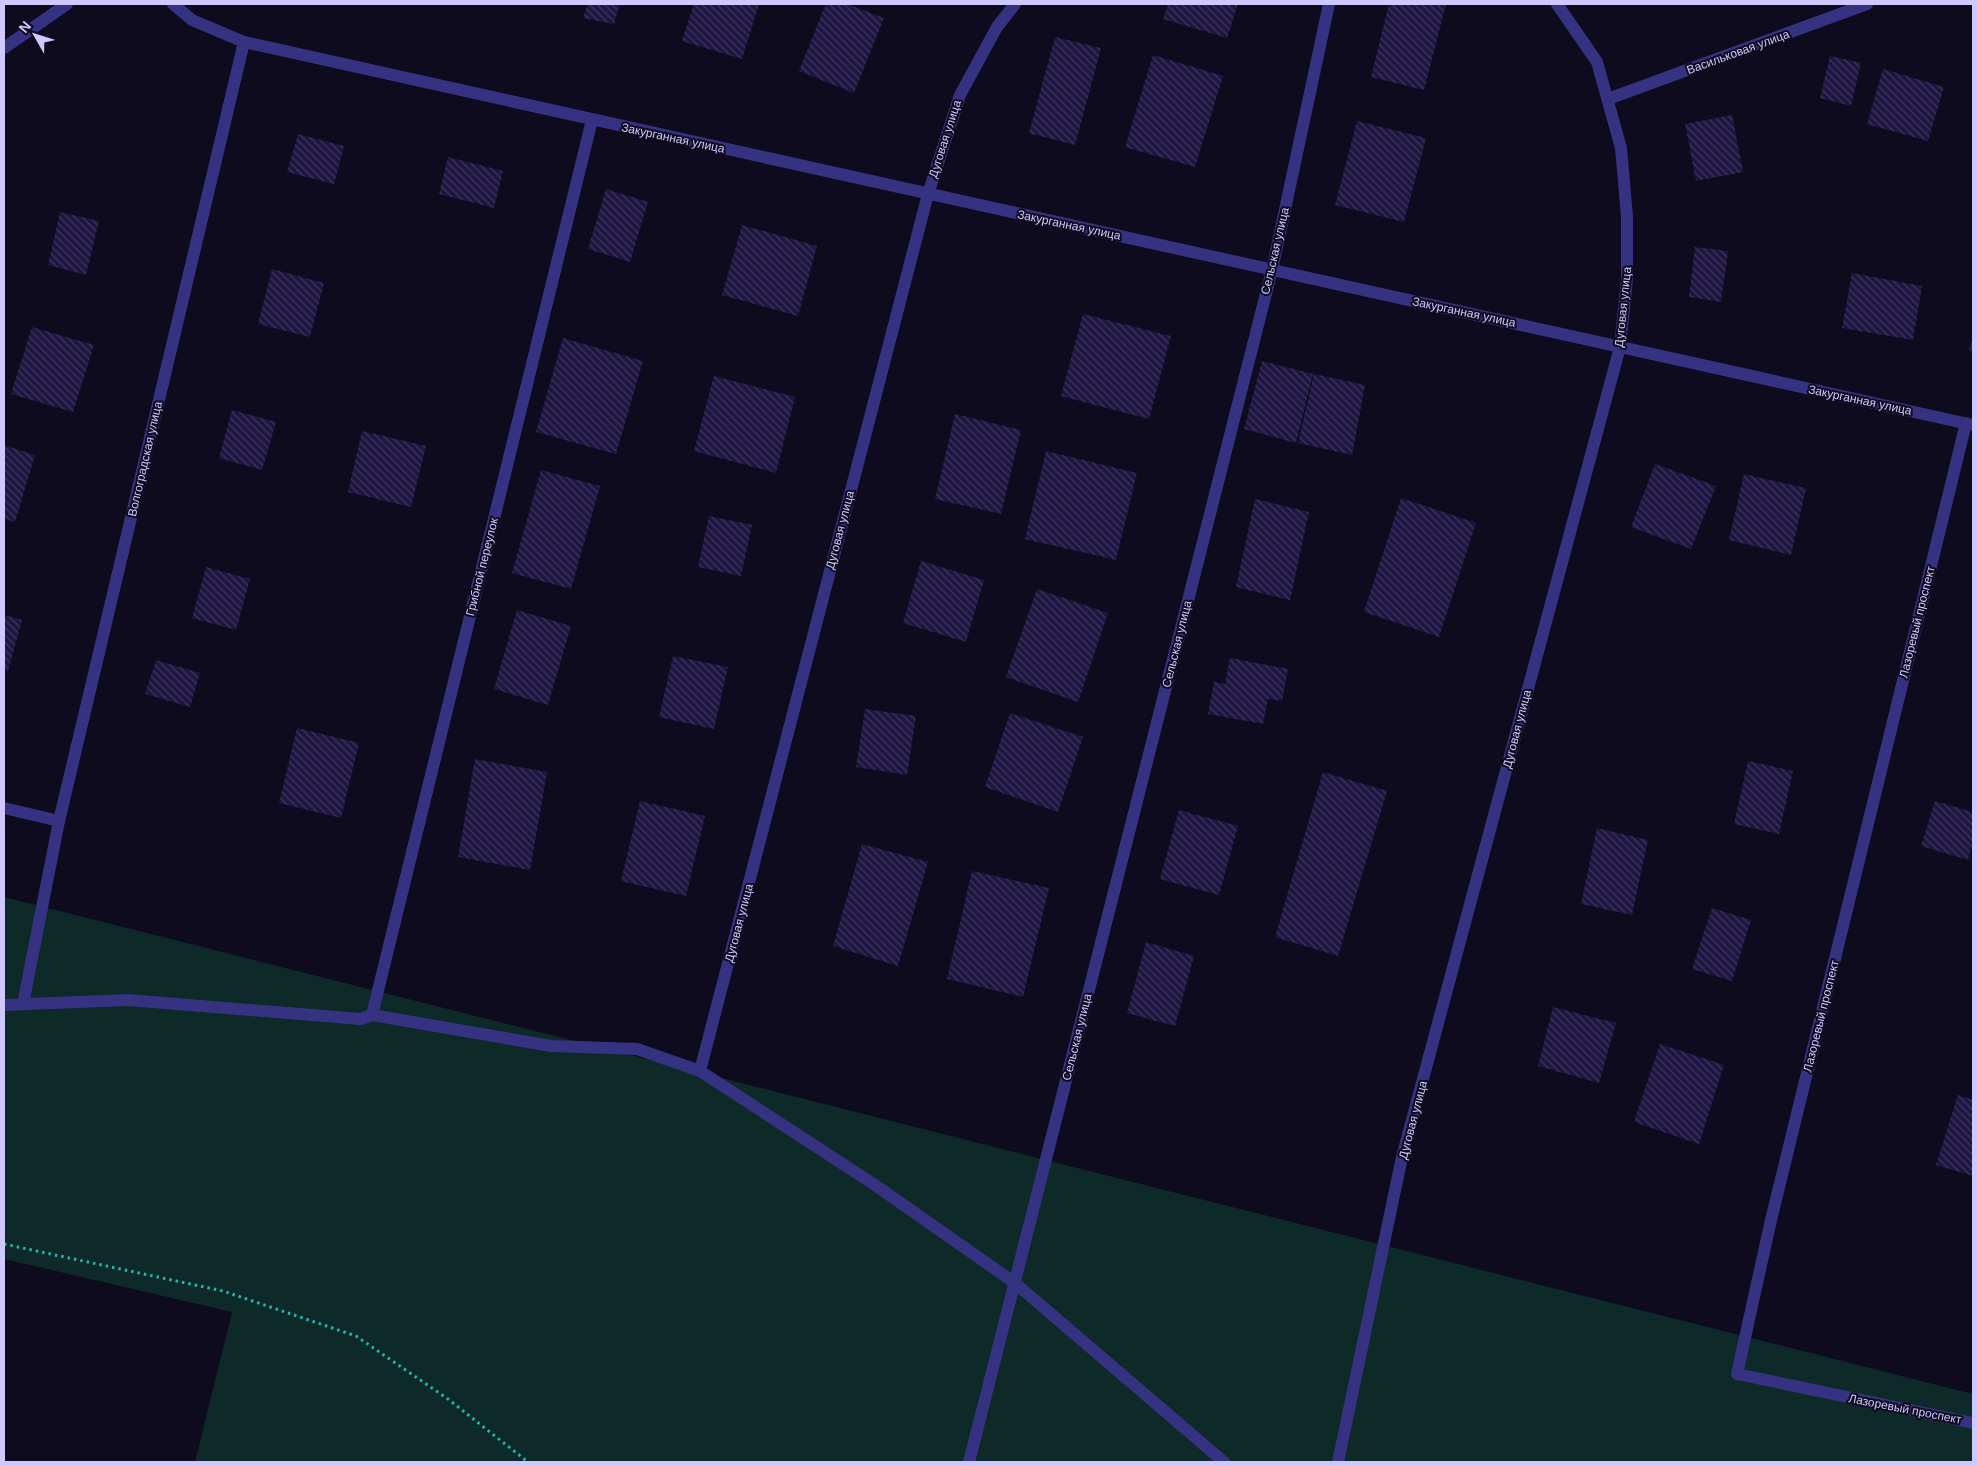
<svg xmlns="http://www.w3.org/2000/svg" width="1977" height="1466" viewBox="0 0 1977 1466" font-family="Arial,sans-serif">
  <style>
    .green { fill: #0d2928 }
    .building { fill: url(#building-back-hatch) }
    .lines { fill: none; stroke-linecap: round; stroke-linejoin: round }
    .path { stroke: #24b7ae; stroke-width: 3; stroke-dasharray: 2.5 4; stroke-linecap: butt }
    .minor { stroke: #353281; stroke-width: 12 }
    .labels { text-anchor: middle; stroke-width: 4; stroke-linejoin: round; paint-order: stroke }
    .street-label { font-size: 12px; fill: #cfc8ff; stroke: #0e0b1f }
  </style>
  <defs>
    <pattern id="building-back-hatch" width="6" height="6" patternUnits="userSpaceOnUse" patternTransform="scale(1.25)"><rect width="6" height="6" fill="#1e1541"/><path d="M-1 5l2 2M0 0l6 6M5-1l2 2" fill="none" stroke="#3e365e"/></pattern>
  </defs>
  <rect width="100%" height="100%" fill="#0e0b1f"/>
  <path class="green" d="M4,897L1973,1394V1462H195L232,1312L4,1259Z"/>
  <g class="building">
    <path d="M588,4H620L614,24L583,18Z"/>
    <path d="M694,4H759L742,59L682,41Z"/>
    <path d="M826,4H847L884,18L854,93L799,71Z"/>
    <path d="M1168,4H1238L1227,38L1163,19Z"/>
    <path d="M1389,4H1446L1424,90L1371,77Z"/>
    <path d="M1055,37L1101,48L1075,145L1029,133Z"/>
    <path d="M1153,55L1223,76L1195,167L1125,147Z"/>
    <path d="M1830,56L1861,63L1851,106L1820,98Z"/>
    <path d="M1883,69L1944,87L1928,141L1867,124Z"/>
    <path d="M1732,115L1743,172L1696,181L1685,124Z"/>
    <path d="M1357,121L1426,138L1404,222L1335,205Z"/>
    <path d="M298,134L344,146L334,184L287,172Z"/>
    <path d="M448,157L503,171L494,208L439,194Z"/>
    <path d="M606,189L648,202L630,262L588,249Z"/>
    <path d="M60,212L99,221L86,275L48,265Z"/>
    <path d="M742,225L817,246L798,316L722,295Z"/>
    <path d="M1695,247L1728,251L1721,302L1689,297Z"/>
    <path d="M272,269L324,283L310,337L258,324Z"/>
    <path d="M1852,273L1922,286L1913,340L1842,328Z"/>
    <path d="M1083,314L1171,336L1149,419L1061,396Z"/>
    <path d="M32,327L94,345L73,412L11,394Z"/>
    <path d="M563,338L643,361L616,454L536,432Z"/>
    <path d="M1973,338V351L1969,350Z"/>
    <path d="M1262,361L1313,374L1296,443L1244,429Z"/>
    <path d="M1314,374L1365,385L1352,455L1298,443Z"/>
    <path d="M714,376L795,397L776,473L694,451Z"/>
    <path d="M232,410L276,422L262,470L219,458Z"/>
    <path d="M955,414L1021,430L1001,514L935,499Z"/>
    <path d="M362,431L426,446L411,507L348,492Z"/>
    <path d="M4,445L35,455L15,522L4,519Z"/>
    <path d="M1046,451L1137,473L1116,560L1025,539Z"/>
    <path d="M1655,464L1716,486L1691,549L1631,527Z"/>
    <path d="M541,470L600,486L571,589L512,573Z"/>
    <path d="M1744,474L1806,488L1791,555L1729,540Z"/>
    <path d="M1401,498L1476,523L1439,637L1364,612Z"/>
    <path d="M1255,499L1309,512L1290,600L1236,587Z"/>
    <path d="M709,516L752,525L741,576L698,567Z"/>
    <path d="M921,561L984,580L966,642L903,623Z"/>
    <path d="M206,567L250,579L236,630L192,618Z"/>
    <path d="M1037,589L1108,613L1078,702L1006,677Z"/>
    <path d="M517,610L571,626L548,705L494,689Z"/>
    <path d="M4,615L22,620L8,671L4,670Z"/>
    <path d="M673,656L728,667L714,729L659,717Z"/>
    <path d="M1230,658L1288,669L1282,701L1268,699L1263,724L1208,714L1214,682L1225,684Z"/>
    <path d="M156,660L200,673L190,707L145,694Z"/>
    <path d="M865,709L916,716L907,775L856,767Z"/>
    <path d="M1010,713L1083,737L1058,812L985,787Z"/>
    <path d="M297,728L359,743L341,818L279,803Z"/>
    <path d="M475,759L547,772L530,870L458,857Z"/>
    <path d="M1748,761L1793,771L1779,834L1734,824Z"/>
    <path d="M1323,772L1387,791L1338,956L1275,937Z"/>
    <path d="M640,801L705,816L686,896L621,881Z"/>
    <path d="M1935,801L1973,812V841L1968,860L1921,846Z"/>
    <path d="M1179,810L1238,826L1219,895L1160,879Z"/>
    <path d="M1597,828L1648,840L1632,915L1581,904Z"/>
    <path d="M862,844L928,862L898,966L833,946Z"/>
    <path d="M972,871L1049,888L1023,997L947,979Z"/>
    <path d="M1712,908L1751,920L1732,981L1692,969Z"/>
    <path d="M1146,942L1194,956L1175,1026L1127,1013Z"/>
    <path d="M1553,1007L1616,1023L1599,1083L1538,1066Z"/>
    <path d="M1660,1044L1724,1065L1699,1144L1634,1122Z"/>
    <path d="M1958,1095L1973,1100V1176L1936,1165Z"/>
  </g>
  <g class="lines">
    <path class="path" d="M4,1244L223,1291L356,1336L448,1399L528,1462"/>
    <g class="minor">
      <path d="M173,4L192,20L244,42L1973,425"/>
      <path d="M4,48L67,4"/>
      <path d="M1608,99L1867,4"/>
      <path d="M1966,423L1771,1220L1737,1374L1973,1423"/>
      <path d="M4,808L59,821"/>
      <path d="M23,1004L59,821L244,42"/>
      <path d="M4,1005L128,1000L361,1019L372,1015L551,1046L637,1049L700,1071L875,1185L1015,1283L1224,1462"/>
      <path d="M372,1015L592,120"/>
      <path d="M700,1071L928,194L960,95L997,27L1015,4"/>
      <path d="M969,1462L1272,270L1329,4"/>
      <path d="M1338,1462L1402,1157L1620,347L1627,279V217L1621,148L1597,62L1557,4"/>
    </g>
  </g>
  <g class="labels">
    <g class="street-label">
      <text transform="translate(1738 52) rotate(-20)" y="4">Васильковая улица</text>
      <text transform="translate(673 138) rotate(12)" y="4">Закурганная улица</text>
      <text transform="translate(945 139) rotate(-72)" y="4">Дуговая улица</text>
      <text transform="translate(1069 225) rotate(12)" y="4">Закурганная улица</text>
      <text transform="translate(1275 251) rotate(-77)" y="4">Сельская улица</text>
      <text transform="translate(1623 307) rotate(-84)" y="4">Дуговая улица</text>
      <text transform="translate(1464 312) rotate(12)" y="4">Закурганная улица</text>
      <text transform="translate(1860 400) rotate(12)" y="4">Закурганная улица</text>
      <text transform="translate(145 459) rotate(-77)" y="4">Волгоградская улица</text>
      <text transform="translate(840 530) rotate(-75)" y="4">Дуговая улица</text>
      <text transform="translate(482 567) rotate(-76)" y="4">Грибной переулок</text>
      <text transform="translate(1917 622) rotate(-76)" y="4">Лазоревый проспект</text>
      <text transform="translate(1177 644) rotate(-76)" y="4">Сельская улица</text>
      <text transform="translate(1517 729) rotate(-75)" y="4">Дуговая улица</text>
      <text transform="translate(739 923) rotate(-75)" y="4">Дуговая улица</text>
      <text transform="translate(1821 1016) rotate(-76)" y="4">Лазоревый проспект</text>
      <text transform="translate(1077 1037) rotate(-76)" y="4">Сельская улица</text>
      <text transform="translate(1413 1120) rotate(-75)" y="4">Дуговая улица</text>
      <text transform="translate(1905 1409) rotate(11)" y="4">Лазоревый проспект</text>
    </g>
  </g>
  <rect width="1977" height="1466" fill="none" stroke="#cfc8ff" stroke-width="10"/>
  <g transform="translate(35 35) rotate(309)" stroke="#0e0b1f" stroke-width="4" paint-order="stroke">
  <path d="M0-4L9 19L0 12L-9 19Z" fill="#cfc8ff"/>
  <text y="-8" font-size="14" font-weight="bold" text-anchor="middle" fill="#cfc8ff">N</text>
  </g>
</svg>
